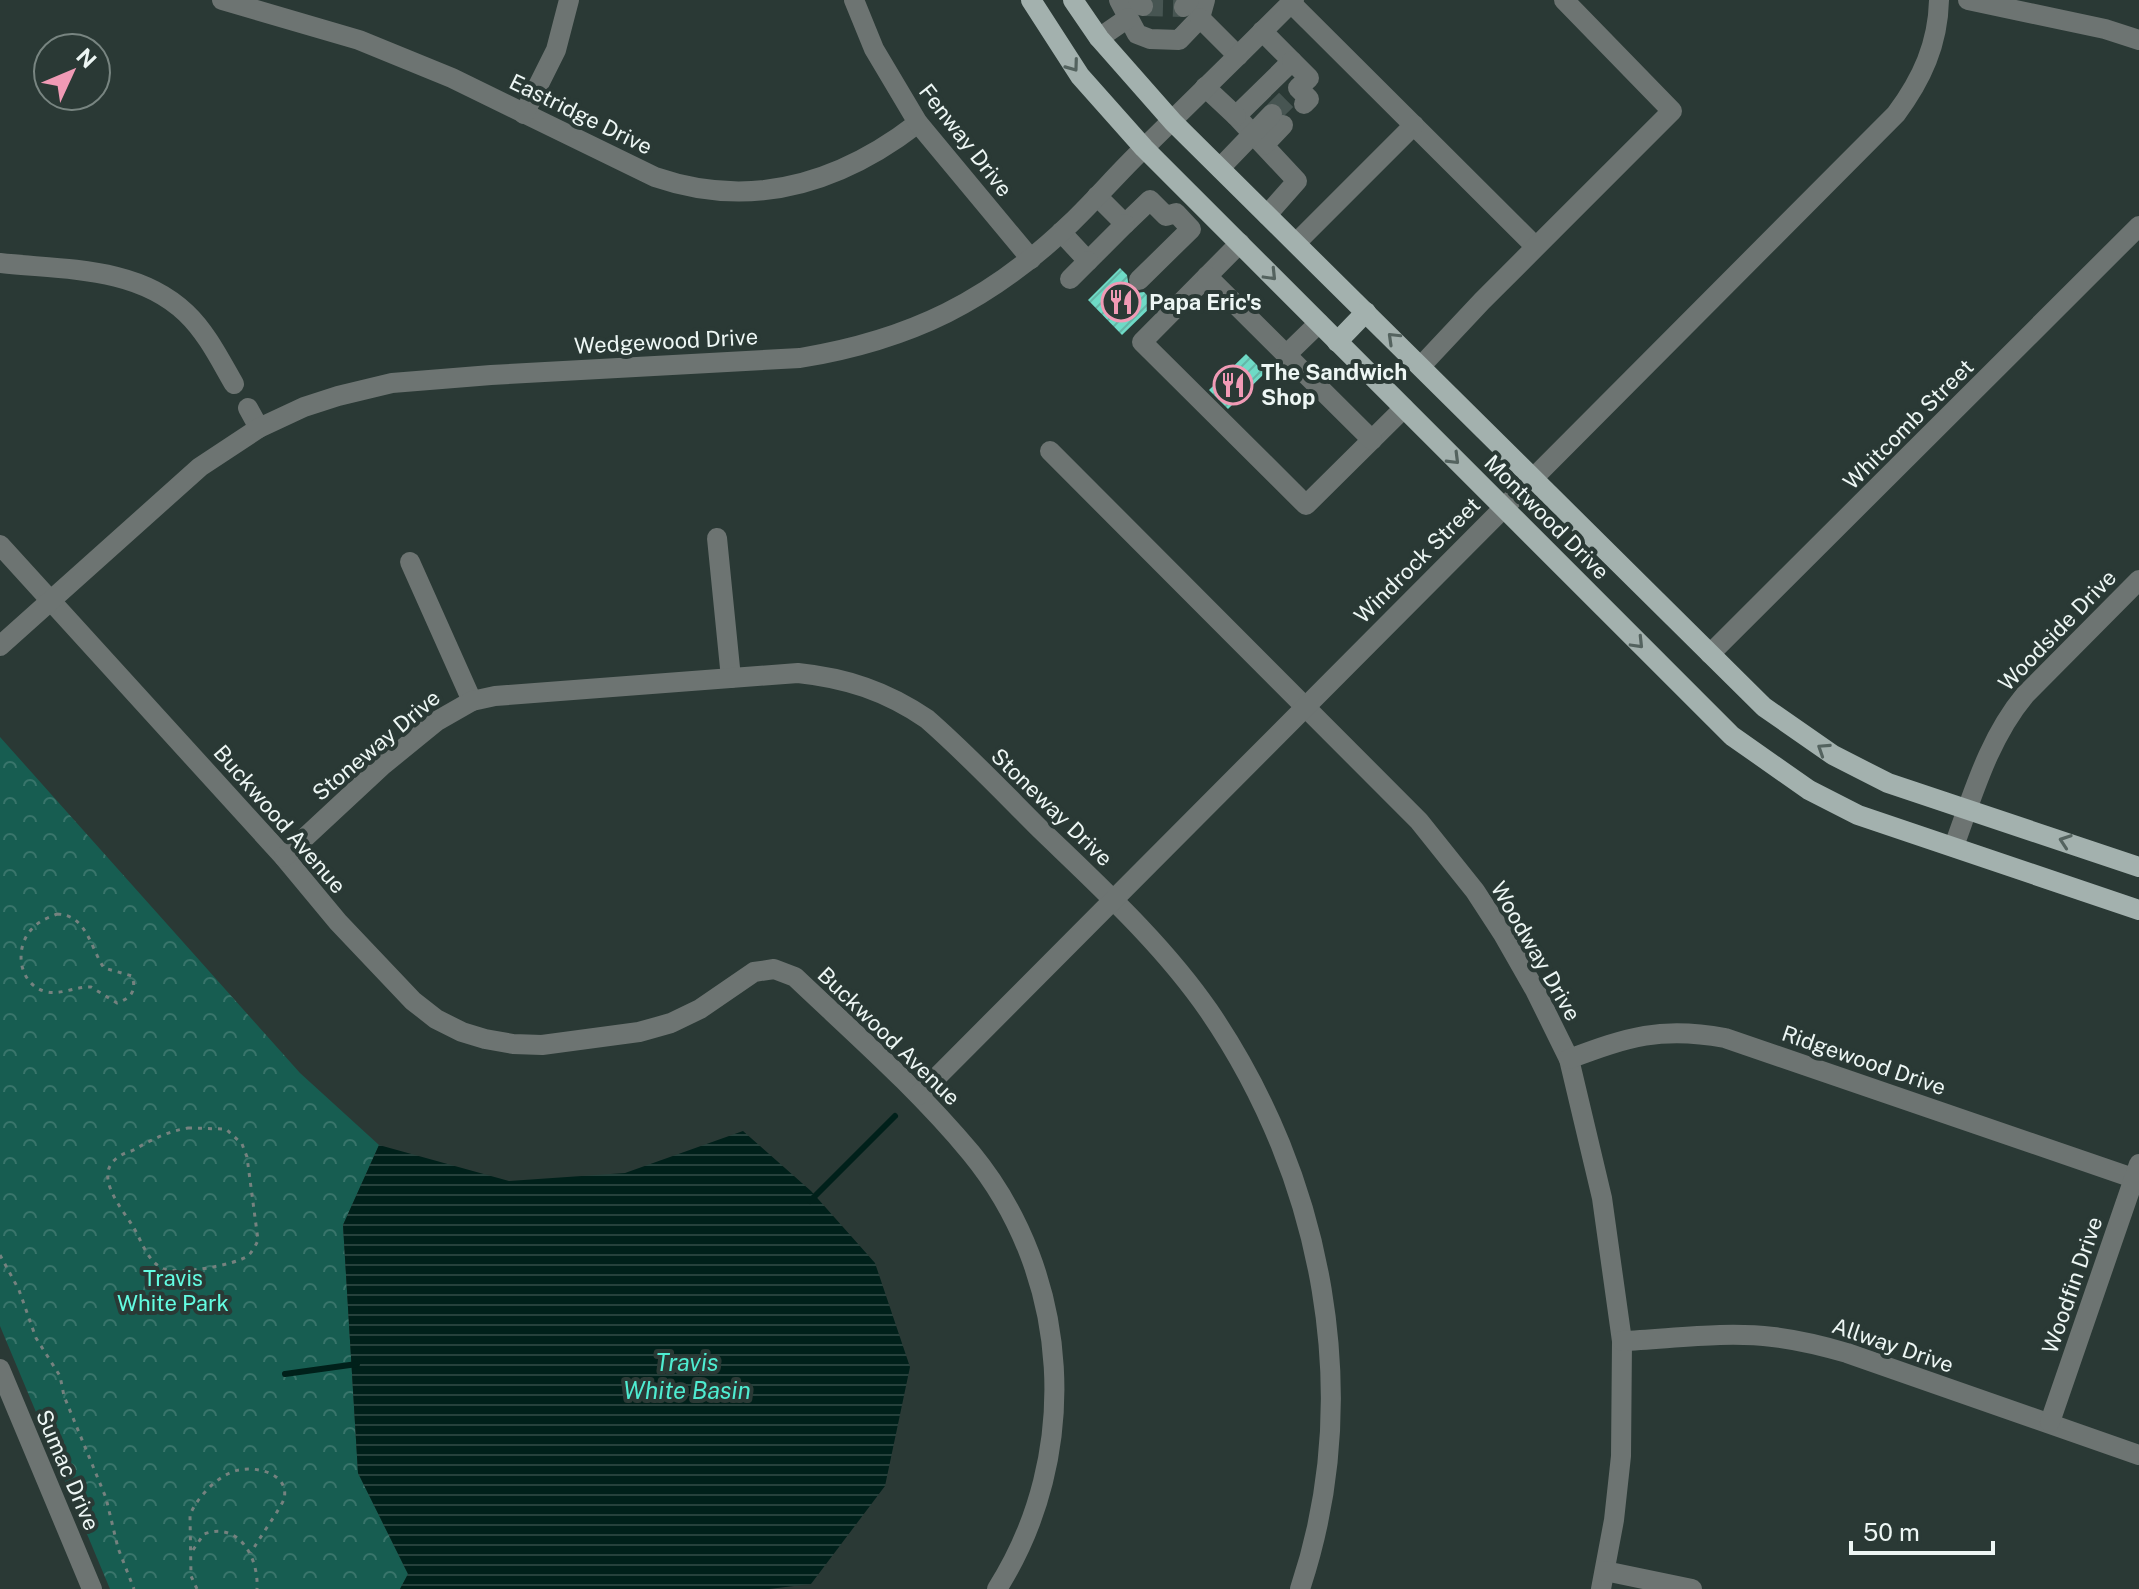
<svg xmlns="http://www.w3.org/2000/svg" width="2139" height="1589" viewBox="0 0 2139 1589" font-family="'Public Sans',sans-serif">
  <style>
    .park { fill: url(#park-crowns) }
    .water { fill: url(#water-rules) }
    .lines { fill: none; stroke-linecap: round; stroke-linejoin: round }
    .stream { stroke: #00201a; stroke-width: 6 }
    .building { fill: url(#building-hatch) }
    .minor-tunnel { stroke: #475552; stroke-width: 20; stroke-dasharray: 20 10; stroke-linecap: butt }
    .path { stroke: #75827f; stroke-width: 3; stroke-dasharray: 4 6; stroke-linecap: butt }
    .minor { stroke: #6d7472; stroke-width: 20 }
    .major { stroke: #a3b1ae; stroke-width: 20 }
    .oneway { stroke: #54635f }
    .labels { text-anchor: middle; stroke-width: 8; stroke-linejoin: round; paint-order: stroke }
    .street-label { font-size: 22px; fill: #edf6f4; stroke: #2a3935 }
    .poi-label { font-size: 22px; font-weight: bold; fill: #edf6f4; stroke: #2a3935; text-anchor: start }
    .park-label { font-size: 22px; fill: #63fde2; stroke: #2a3935 }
    .water-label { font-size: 24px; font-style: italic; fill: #4eecd1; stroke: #2a3935 }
  </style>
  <defs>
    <pattern id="park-crowns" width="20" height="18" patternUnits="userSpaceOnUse" patternTransform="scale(2)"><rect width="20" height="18" fill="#175d51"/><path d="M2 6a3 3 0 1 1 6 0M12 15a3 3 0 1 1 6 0" fill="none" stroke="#39756b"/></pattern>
    <pattern id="water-rules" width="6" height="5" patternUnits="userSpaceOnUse" patternTransform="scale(2)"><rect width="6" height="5" fill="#00201a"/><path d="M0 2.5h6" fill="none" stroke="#26413c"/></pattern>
    <pattern id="building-hatch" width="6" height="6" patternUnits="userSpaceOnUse" patternTransform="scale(2)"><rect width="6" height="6" fill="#6edac6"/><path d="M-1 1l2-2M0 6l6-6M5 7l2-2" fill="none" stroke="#64b6a7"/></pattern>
  </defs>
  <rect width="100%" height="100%" fill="#2a3935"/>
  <path class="park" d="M0,737L300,1073L379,1145L343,1225L358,1473L408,1574L400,1589H110L0,1326Z"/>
  <path class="water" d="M743,1131L811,1191L875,1263L910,1367L885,1486L811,1584L769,1589H400L408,1574L358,1473L343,1225L379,1145L509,1181L625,1173Z"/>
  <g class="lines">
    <g class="stream">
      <path d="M810,1201L895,1116"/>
      <path d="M285,1374L357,1364"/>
    </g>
  </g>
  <g class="building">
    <path d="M1120,268L1127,275L1129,288L1136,293L1144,292L1155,303L1122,335L1088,300Z"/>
    <path d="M1246,354L1265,373L1228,409L1209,390Z"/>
  </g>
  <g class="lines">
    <g class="minor-tunnel">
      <path d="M1143,6L1184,7"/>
      <path d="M1272,114L1293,93"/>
    </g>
    <g class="path">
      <path d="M57,914C87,915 90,947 104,968L132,976C137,991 131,998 117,1003L91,987C77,986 61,995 47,992C17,985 13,944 35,926C41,920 50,917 57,914Z"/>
      <path d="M188,1128L226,1129L242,1144L247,1157L258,1240C256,1245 252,1252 248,1256C234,1265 180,1275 164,1269C146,1261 142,1240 132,1225C121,1207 91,1173 120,1156C125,1152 132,1152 137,1148C153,1139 169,1131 188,1128Z"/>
      <path d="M0,1255L19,1290L36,1338L60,1376L64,1396L106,1498L118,1548L134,1589"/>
      <path d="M193,1550L204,1534C239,1521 259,1558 257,1589"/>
      <path d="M197,1589L191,1576L190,1515C197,1497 220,1473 239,1470C257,1466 290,1474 284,1499C281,1508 257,1541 251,1553"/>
    </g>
    <g class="minor">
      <path d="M222,0L359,40L452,78L655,177C751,210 839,184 918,123"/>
      <path d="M854,0L874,49L918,123L1031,259"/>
      <path d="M1119,0L1137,34L1150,39L1179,40L1200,18L1205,0"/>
      <path d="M1138,0L1143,6"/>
      <path d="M1968,0L2105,29L2139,40"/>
      <path d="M1291,3L1535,246"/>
      <path d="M1184,7L1189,0"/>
      <path d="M1200,18L1238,56"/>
      <path d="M1262,31L1292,61L1236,116L1297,181L1267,215"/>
      <path d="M1099,38L1128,18"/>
      <path d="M1292,61L1309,78L1298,88L1309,99L1304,104"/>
      <path d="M1205,87L1236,116"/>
      <path d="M524,114L556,50L569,0"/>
      <path d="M1264,145L1283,125"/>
      <path d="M1220,168L1272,114"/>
      <path d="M1097,196L1125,224L1150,200L1166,216L1176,213L1191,229L1139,280"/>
      <path d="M1061,232L1088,261L1125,224"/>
      <path d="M1240,243L1142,342L1306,505L1404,408"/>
      <path d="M1296,243L1414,125"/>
      <path d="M0,263C63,270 137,266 186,313C207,333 220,360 234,384"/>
      <path d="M1207,276L1372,440"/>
      <path d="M1070,279L1088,261"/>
      <path d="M1286,355L1319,323"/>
      <path d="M1421,366L1482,301L1672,111L1564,0"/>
      <path d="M248,408L259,428"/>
      <path d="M1050,451L1419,821L1475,891L1503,934L1535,990L1569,1059L1602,1198L1622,1341L1621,1456L1614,1520L1601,1589"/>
      <path d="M717,538L731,678"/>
      <path d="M0,545L284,857L338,922L413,1001L436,1019L462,1032L485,1039L513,1044L542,1045L639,1032L671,1023L700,1009L754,972L774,969L795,977C855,1034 918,1089 971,1153C1072,1276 1082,1455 997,1589"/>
      <path d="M410,562L472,701"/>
      <path d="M0,646L200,467L259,428L304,407L338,396L392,383L491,375L800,358C910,340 990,301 1071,223C1096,199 1118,173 1143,149C1193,100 1244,50 1294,0"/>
      <path d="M1710,654L2139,226"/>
      <path d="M1954,846C1973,794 1989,738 2025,695L2139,580"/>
      <path d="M284,857L383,765L437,721L472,701L495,696L798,673C846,678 886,691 927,719C966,753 1003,792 1040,829C1099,886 1162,943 1209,1011C1323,1178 1365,1394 1300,1589"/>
      <path d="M1569,1059C1628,1037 1661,1026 1725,1038L2139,1180"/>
      <path d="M919,1095L1896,114C1922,79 1938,44 1939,0"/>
      <path d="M1622,1341C1671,1339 1724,1331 1773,1337C1798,1340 1823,1346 1847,1353L2139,1455"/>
      <path d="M0,1369L92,1589"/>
      <path d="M2050,1422L2139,1164"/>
      <path d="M1605,1571L1692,1589"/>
    </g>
    <g class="major">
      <path d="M1031,0L1080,76L1144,148L1732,736L1809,790L1858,815L2139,910"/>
      <path d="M1073,0L1099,38L1173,122L1764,707L1833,755L1888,783L2139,867"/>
      <path d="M1337,342L1366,312"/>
    </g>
  </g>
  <defs><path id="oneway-chevron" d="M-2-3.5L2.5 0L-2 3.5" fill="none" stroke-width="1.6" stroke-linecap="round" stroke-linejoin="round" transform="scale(2)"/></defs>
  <g class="oneway">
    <use href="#oneway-chevron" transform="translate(1073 66) rotate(54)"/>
    <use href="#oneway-chevron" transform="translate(1271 275) rotate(46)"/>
    <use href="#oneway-chevron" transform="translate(1393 338) rotate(-136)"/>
    <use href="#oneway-chevron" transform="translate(1454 459) rotate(45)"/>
    <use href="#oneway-chevron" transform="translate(1638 643) rotate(46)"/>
    <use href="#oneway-chevron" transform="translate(1823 749) rotate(-147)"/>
    <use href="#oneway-chevron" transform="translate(2065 841) rotate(-161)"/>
  </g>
  <defs>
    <symbol id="restaurant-ring" viewBox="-11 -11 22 22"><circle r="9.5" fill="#2a3935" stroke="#f09ab5" stroke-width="1.5"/><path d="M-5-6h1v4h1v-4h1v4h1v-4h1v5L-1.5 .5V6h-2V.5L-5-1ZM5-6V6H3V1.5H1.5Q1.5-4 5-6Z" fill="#f09ab5"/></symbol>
  </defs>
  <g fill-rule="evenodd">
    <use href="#restaurant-ring" x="1099" y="280" width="44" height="44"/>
    <use href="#restaurant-ring" x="1211" y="363" width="44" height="44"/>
  </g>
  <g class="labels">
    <g class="street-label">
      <text transform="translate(581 114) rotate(26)" y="8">Eastridge Drive</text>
      <text transform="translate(966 140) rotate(52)" y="8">Fenway Drive</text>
      <text transform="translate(666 341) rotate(-3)" y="8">Wedgewood Drive</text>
      <text transform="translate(1908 424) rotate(-45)" y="8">Whitcomb Street</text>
      <text transform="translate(1547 517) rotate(45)" y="8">Montwood Drive</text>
      <text transform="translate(1417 560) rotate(-45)" y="8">Windrock Street</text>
      <text transform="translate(2057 630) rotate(-46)" y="8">Woodside Drive</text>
      <text transform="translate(376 745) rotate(-40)" y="8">Stoneway Drive</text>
      <text transform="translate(1052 807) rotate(44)" y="8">Stoneway Drive</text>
      <text transform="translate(280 819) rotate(49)" y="8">Buckwood Avenue</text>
      <text transform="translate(1536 951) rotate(60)" y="8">Woodway Drive</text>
      <text transform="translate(889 1036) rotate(44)" y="8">Buckwood Avenue</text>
      <text transform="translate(1864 1060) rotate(19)" y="8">Ridgewood Drive</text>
      <text transform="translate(2072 1285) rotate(-71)" y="8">Woodfin Drive</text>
      <text transform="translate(1893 1345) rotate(19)" y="8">Allway Drive</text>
      <text transform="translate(68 1470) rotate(67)" y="8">Sumac Drive</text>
    </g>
    <g class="poi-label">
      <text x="1149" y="310">Papa Eric's</text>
      <text x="1261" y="380">The Sandwich<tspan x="1261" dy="25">Shop</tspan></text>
    </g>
    <g class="park-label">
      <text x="173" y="1286">Travis<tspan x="173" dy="25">White Park</tspan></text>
    </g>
    <g class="water-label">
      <text x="687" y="1371">Travis<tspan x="687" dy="28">White Basin</tspan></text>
    </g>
  </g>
  <g transform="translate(72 72) rotate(46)"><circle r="38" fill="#2a3935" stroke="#788581" stroke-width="2"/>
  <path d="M0-6L14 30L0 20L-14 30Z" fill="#f09ab5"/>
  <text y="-12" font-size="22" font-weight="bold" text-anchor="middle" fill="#edf6f4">N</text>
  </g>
  <path d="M1851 1541v12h142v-12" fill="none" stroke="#edf6f4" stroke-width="4"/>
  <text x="1863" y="1541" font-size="24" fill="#edf6f4" stroke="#2a3935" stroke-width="6" paint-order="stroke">50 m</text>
</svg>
